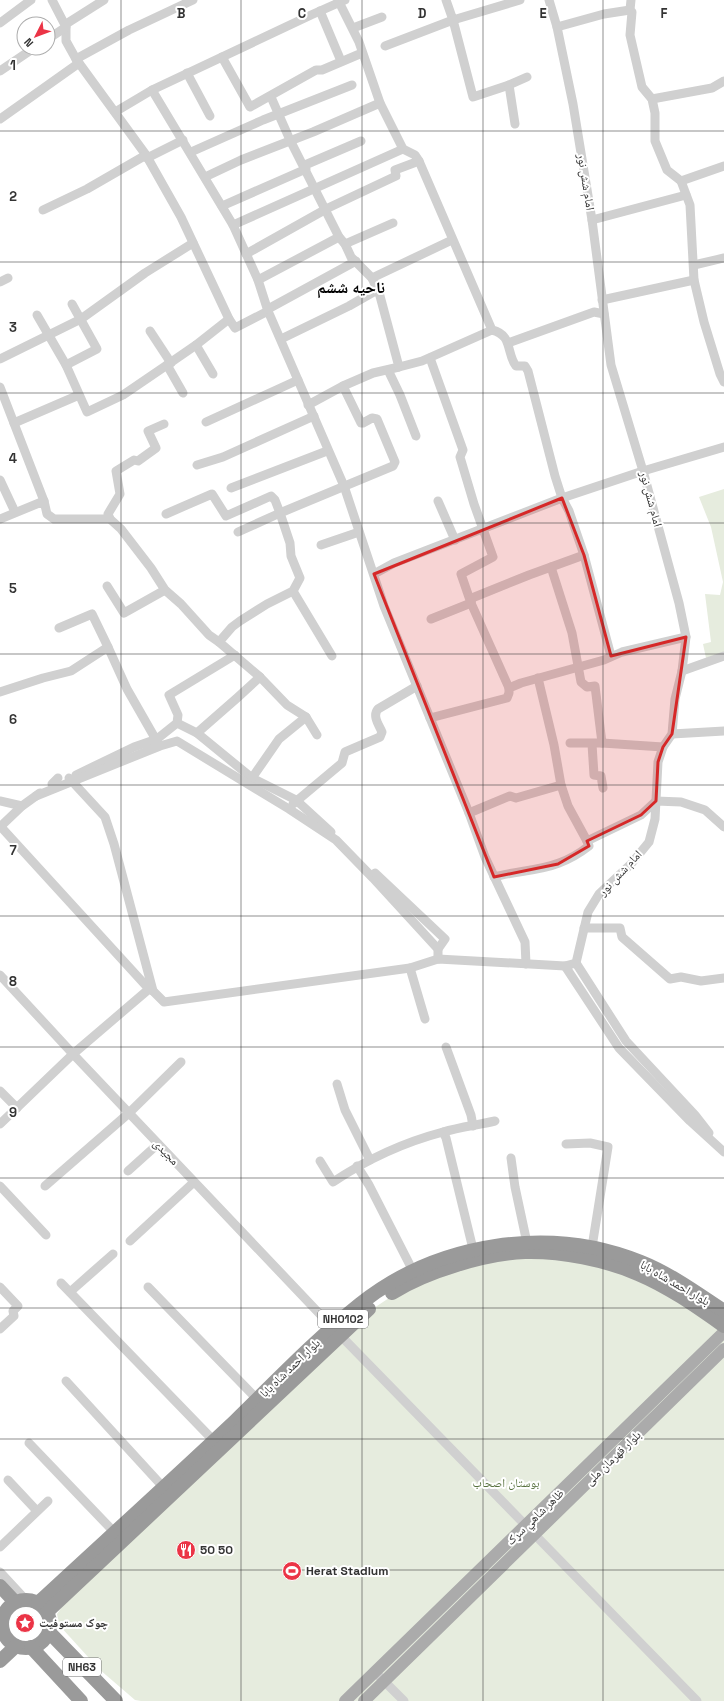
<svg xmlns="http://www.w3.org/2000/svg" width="724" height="1701" viewBox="0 0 724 1701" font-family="'Space Grotesk','Noto Naskh Arabic',sans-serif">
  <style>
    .green { fill: #e6ecde }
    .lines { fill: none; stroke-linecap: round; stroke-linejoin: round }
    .minor { stroke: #d0d0d0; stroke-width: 9 }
    .major { stroke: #ababab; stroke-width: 12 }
    .highway { stroke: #9a9a9a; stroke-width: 14 }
    .marked { fill: #d62828; fill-opacity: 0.2; stroke: #d62828; stroke-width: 3; stroke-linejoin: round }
    .grid { fill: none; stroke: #333; stroke-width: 1; stroke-opacity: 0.55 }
    .labels { text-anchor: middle; stroke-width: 4; stroke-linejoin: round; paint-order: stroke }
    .shield { fill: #fff; stroke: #707070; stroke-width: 1 }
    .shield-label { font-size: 11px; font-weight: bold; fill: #333 }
    .street-label { font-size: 12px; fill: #333; stroke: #fff }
    .park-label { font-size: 12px; fill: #57713e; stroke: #fff }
    .poi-label { font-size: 12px; font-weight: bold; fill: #333; stroke: #fff; text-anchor: start }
    .district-label { font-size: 16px; font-weight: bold; fill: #000; stroke: #fff }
    .grid-label { font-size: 13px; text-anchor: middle; font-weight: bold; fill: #333; stroke: #fff; stroke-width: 4; stroke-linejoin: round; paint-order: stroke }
  </style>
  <rect width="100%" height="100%" fill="#fff"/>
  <g class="green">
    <path d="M724,489V652L706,658L703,644L711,642L705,594L720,595L723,582L711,527L699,497Z"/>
    <path d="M507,1256L574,1259L635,1276L687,1306L724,1333V1701H141L135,1700L99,1669L59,1625L57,1614L64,1604L371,1310L398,1292L425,1279Z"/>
  </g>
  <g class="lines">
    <g class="minor">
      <path d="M52,0L66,27V41L76,59L146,155L181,217L229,319L235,328L268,311L344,486L384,606L469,813L485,857L525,942L526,964"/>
      <path d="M446,0L453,20L520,0"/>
      <path d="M631,0L630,10L632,12L630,35L642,87L652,99L655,113V141L667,170L681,181L690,205L694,280L704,322L720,374L724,382"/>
      <path d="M320,11L341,61"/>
      <path d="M0,23L31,0"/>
      <path d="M557,27L604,14L630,10"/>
      <path d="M353,28L382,17"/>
      <path d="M48,39L66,27V24L104,0"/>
      <path d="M385,46L453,20L473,97L509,85L527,77"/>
      <path d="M222,57L250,107L316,70H322L362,53"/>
      <path d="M76,59L129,30L193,0"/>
      <path d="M0,71L34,48"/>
      <path d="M187,73L210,116"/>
      <path d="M509,85L515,124"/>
      <path d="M152,90L233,225L258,280L268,311"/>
      <path d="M271,97L290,140L339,237L345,244L351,257L372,278L380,296L399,367L373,373L343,386L308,405"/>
      <path d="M652,99L712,88L724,81"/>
      <path d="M115,112L152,90L311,15L345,0"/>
      <path d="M0,119L79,63"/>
      <path d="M191,152L263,120L352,85"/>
      <path d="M147,158L183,140"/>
      <path d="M419,161L492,330C513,335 506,353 516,366H525L528,371L555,476L562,498L569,511L584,555L611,656"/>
      <path d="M205,177L241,160L313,132L380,103"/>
      <path d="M681,181L724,166"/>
      <path d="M222,206L306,169L305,165L361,141"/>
      <path d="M43,210L87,189L146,155"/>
      <path d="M592,220L686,195"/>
      <path d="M233,225L403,149"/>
      <path d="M345,244L393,223"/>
      <path d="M246,254L328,208L396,176L395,170L419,161L415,155L403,149L380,103L359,42L338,0"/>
      <path d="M694,265L724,258"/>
      <path d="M372,278L452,240"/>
      <path d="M258,280L339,237"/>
      <path d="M0,282L8,278"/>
      <path d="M602,300L694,280"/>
      <path d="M268,309L356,261"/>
      <path d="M37,315L66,365L87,412L123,395L167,365"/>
      <path d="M150,331L171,363"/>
      <path d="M281,339L349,306L377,290"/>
      <path d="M508,343L594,312L604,314"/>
      <path d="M430,358L463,450L460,457L474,504L493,557L461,574L471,603L509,688"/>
      <path d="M0,359L81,319L145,273L193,243"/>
      <path d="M66,365L97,349L72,304"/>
      <path d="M399,367L422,361L492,330"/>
      <path d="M388,370L400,395L416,436"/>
      <path d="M213,374L196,345L229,319"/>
      <path d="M0,387L44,501"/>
      <path d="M183,393L167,365L196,345"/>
      <path d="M206,422L298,380"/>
      <path d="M14,423L79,395"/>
      <path d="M164,424L148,431L156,448L138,461L134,460L116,471L120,494L108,514L110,519L121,529L151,568L165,590L181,604L209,635L219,642"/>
      <path d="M197,465L223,457L314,416"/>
      <path d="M0,480L15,512"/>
      <path d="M231,488L327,451"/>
      <path d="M438,501L455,540"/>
      <path d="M166,514L212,494L226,516L271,496L275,500L280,513L393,466L395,462L377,419L372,418L363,423H361L343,386"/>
      <path d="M0,519L44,501L47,514L54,519H110"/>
      <path d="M238,532L280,513L290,543L291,556L300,578L293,591L267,604L240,621L232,627L219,642L260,677"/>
      <path d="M321,545L359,532"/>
      <path d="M551,567L572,633L581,682L587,687L595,686L602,743"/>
      <path d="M374,574L394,563L562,498L643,471L724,447"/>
      <path d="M107,586L124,613L165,590"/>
      <path d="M293,591L332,656"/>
      <path d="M431,619L471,603L472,598L529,575L584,555"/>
      <path d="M108,647L127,689L159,745"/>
      <path d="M682,671L724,656"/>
      <path d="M538,678L554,745L561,785L568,806L587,841"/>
      <path d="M0,692L43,678L71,671L108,647L92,614L59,628"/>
      <path d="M430,718L507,698L509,693V688L521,683L604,660L622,652L686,637"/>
      <path d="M177,723L197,733L252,778L296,800L331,832"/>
      <path d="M197,733L237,698L260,677L287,705L306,717L317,735"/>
      <path d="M672,734L724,731"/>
      <path d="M570,743H602L663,747"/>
      <path d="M592,744L594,775L601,776L603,788"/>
      <path d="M76,775L134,747L157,739L177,723L178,715L169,695L235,655"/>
      <path d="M69,778L105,817L114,844L153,991"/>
      <path d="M252,778L279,739L306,717"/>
      <path d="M52,784L58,778"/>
      <path d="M36,796L160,746L177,741L289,809L336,840L373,878L438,949V959"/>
      <path d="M0,801L22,806"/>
      <path d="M293,804L342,763L345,752L380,737L382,732C379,725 372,716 378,709L417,686"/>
      <path d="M469,813L510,796L516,798L561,785"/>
      <path d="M0,827L22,806L40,793"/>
      <path d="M1,827L149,989"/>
      <path d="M375,873L445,939L438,949"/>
      <path d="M494,877C515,871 539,871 559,863C570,859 580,853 589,846L587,841L641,815L656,801L681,802L705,810L724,827"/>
      <path d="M584,928H620L622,937L670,979L681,977L701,981L724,978"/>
      <path d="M576,963L626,1041L695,1115L709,1133"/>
      <path d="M565,966L619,1048L690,1121L724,1152"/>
      <path d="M410,968L425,1019"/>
      <path d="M0,975L73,1054L333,1328"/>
      <path d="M446,1047L471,1115L473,1126"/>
      <path d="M337,1084L345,1110L370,1160"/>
      <path d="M0,1091L17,1108"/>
      <path d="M0,1124L73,1054L149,989L153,991L164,1002L410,968L438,959L565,966L576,963L588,912L599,894L631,864L649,842L655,819L658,762L663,747L672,734L675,699L682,671L686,637L679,603L643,471L611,365L592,220L573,104L557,27L549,0"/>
      <path d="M443,1132L446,1138L473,1249"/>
      <path d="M566,1144L590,1143L608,1147L592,1247"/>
      <path d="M511,1158L515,1187L527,1243"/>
      <path d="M320,1161L333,1182C366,1160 405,1142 443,1132C460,1127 478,1125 495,1121"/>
      <path d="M357,1166L369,1185L413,1271"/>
      <path d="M128,1171L158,1144"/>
      <path d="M0,1186L46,1235"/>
      <path d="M45,1186L129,1113L181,1062"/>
      <path d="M130,1241L194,1182"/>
      <path d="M61,1283L214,1441"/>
      <path d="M0,1287L18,1306L13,1311L14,1316L0,1329"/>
      <path d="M148,1287L257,1399"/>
      <path d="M70,1292L113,1254"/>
      <path d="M340,1335L697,1701"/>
      <path d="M66,1381L164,1488"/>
      <path d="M29,1443L115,1533"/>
      <path d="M8,1480L37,1511"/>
      <path d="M0,1547L48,1501"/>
      <path d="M0,1572L25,1599"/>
      <path d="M0,1622L2,1624"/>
      <path d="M375,1672L404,1701"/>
    </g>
    <g class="major">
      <path d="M345,1701L724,1332"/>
      <path d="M364,1701L724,1349"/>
    </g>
    <g class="highway">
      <path d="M392,1293C427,1271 485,1254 525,1252C561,1251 606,1260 638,1274C669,1287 697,1307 724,1326"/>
      <path d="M0,1586L15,1602"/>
      <circle cx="26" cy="1624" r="24"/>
      <path d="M38,1603C104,1542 170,1482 235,1421C276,1381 316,1339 360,1304C438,1242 550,1225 641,1262C671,1274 698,1294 724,1311"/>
      <path d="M47,1612L369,1309"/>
      <path d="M49,1632L116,1701"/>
      <path d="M31,1647L81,1701"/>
      <path d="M0,1661L16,1646"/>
    </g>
  </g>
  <path class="marked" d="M562,498L584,555L611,656L686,637L672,734L663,747L658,762L656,801L641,815L587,841L589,846L558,864L494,877L374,574Z"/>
  <path class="grid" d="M121,0V1701M241,0V1701M362,0V1701M483,0V1701M603,0V1701M0,131H724M0,262H724M0,393H724M0,523H724M0,654H724M0,785H724M0,916H724M0,1047H724M0,1178H724M0,1308H724M0,1439H724M0,1570H724"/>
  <defs>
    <symbol id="restaurant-disc" viewBox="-11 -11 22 22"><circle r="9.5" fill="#eb3446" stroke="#fff"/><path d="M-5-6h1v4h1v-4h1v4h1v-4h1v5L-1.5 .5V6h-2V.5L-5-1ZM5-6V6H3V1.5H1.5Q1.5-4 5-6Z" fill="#fff"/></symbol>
    <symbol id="stadium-disc" viewBox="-11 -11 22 22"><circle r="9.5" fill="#eb3446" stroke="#fff"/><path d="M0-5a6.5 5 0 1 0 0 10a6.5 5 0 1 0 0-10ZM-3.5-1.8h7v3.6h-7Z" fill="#fff"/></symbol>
    <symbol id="sight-disc" viewBox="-11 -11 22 22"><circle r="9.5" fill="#eb3446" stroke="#fff"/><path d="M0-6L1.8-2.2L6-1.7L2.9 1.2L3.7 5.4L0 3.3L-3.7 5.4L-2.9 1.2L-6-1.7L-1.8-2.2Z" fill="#fff"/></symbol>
  </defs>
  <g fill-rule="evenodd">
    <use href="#restaurant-disc" x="175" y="1539" width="22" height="22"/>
    <use href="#stadium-disc" x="281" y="1560" width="22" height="22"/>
    <use href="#sight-disc" x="14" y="1612" width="22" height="22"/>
  </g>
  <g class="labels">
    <g class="shield">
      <rect x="318" y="1310" width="50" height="18" rx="3"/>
      <rect x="63" y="1658" width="38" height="18" rx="3"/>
    </g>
    <g class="shield-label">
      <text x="343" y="1323">NH0102</text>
      <text x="82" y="1671">NH63</text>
    </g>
    <g class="street-label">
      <text transform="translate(586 182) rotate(81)" y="4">امام شش نور</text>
      <text transform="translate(651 499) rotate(75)" y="4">امام شش نور</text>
      <text transform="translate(620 873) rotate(-47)" y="4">امام شش نور</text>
      <text transform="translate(166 1152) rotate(46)" y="4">مجیدی</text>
      <text transform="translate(675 1283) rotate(30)" y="4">بلوار احمد شاه بابا</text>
      <text transform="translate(290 1368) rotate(-44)" y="4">بلوار احمد شاه بابا</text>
      <text transform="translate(613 1458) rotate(-44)" y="4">بلوار قهرمان ملی</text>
      <text transform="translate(535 1517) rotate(-44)" y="4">ظاهر شاهي سړک</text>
    </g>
    <g class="park-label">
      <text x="506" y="1487">بوستان اصحاب</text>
    </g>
    <g class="poi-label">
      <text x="200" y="1554">50 50</text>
      <text x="306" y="1575">Herat Stadium</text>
      <text x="39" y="1627">چوک مستوفیت</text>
    </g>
    <g class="district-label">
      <text x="351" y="293">ناحیه ششم</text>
    </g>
  </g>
  <g class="grid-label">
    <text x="181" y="18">B</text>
    <text x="302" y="18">C</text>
    <text x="422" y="18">D</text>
    <text x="543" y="18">E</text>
    <text x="664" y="18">F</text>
    <text x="13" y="70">1</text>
    <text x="13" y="201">2</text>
    <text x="13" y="332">3</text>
    <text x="13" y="463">4</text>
    <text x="13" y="593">5</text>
    <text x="13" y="724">6</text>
    <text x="13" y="855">7</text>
    <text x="13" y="986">8</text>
    <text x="13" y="1117">9</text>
  </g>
  <g transform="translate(36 36) rotate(228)"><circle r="19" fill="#ffffff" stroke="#adadad"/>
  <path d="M0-3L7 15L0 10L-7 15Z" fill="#eb3446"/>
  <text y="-6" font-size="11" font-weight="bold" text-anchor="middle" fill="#333333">N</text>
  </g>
</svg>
